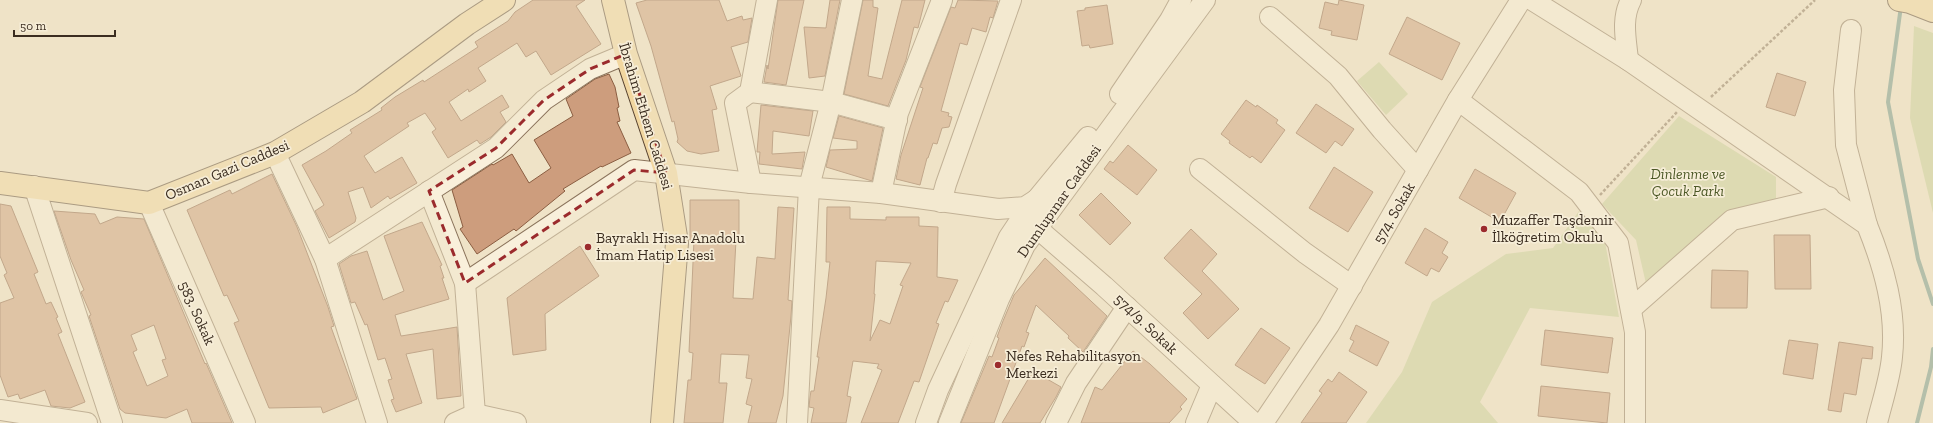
<svg xmlns="http://www.w3.org/2000/svg" width="1933" height="423" viewBox="0 0 1933 423" font-family="'Zilla Slab',serif">
  <style>
    .green { fill: #c8ce9a }
    .lines { fill: none; stroke-linecap: round; stroke-linejoin: round }
    .stream { stroke: #6e9288; stroke-width: 4 }
    .building { fill: #cd9d7d; stroke: #8b5e42; fill-rule: evenodd }
    .minor-casing { stroke: #8b745c; stroke-width: 22 }
    .major-casing { stroke: #594330; stroke-width: 24 }
    .path { stroke: #8b745c; stroke-width: 2.5; stroke-dasharray: 3 2; stroke-linecap: butt }
    .minor { stroke: #f9f0db; stroke-width: 20 }
    .major { stroke: #f2d7a0; stroke-width: 22 }
    .marked { fill: none; stroke: #9b2b2d; stroke-width: 3; stroke-dasharray: 8 5; stroke-linejoin: round }
    .poi-dot { fill: #9b2b2d; stroke: #f6edd7; stroke-width: 1.5 }
    .labels { text-anchor: middle; stroke-width: 3.5; stroke-linejoin: round; paint-order: stroke }
    .street-label { font-size: 15px; fill: #3b2d20; stroke: #f6edd7 }
    .park-label { font-size: 15px; font-style: italic; fill: #4c5826; stroke: #f6edd7 }
    .poi-label { font-size: 15px; fill: #3b2d20; stroke: #f6edd7; text-anchor: start }
  </style>
  <rect width="100%" height="100%" fill="#efe3c7"/>
  <g class="green">
    <path d="M1914,26L1933,33V213L1910,118Z"/>
    <path d="M1379,62L1408,94L1386,115L1357,81Z"/>
    <path d="M1679,116L1776,177V203L1647,288L1636,240L1602,204Z"/>
    <path d="M1579,211L1605,242L1619,317L1530,308L1480,402L1498,423H1366L1402,372L1432,302L1506,254L1553,248Z"/>
  </g>
  <g class="lines">
    <g class="stream">
      <path d="M1901,6L1888,102L1918,259L1933,304"/>
      <path d="M1917,423L1931,367L1933,349"/>
    </g>
  </g>
  <g class="building">
    <path d="M533,0H585L576,6L601,44L551,75L536,51L526,57L517,43L478,68L486,81L469,92L468,89L449,102L461,121L502,95L509,107L500,112L506,122L491,137L480,144L477,140L448,158L432,132L436,129L425,113L407,123L409,126L364,156L375,173L402,157L417,183L390,199L388,196L371,208L363,187L348,192L356,218L355,222L329,238L315,211L324,205L302,165L326,151L352,133L350,130L382,110L381,108L395,97L423,80L424,82L478,47L475,42L508,21L515,12Z"/>
    <path d="M647,0H719L727,21L742,16L743,20L752,18L748,42L731,47L741,76L710,86L717,109L712,110L719,151L701,154L687,151L677,142L678,139L674,121L672,122L651,46L636,3Z"/>
    <path d="M778,0H804L786,85L764,82L767,65L768,69Z"/>
    <path d="M830,0H840L825,76L809,78L804,27L826,28Z"/>
    <path d="M863,0H873V7L878,8L868,76L882,79L902,0H925L918,28L914,27L906,60L888,106L844,94Z"/>
    <path d="M958,0L998,1L993,18L990,17L986,32L972,28L967,45L960,43L941,111L949,113L948,116L952,117L949,127L942,128L937,144L933,143L928,158H927L920,185L896,179L901,155L923,88L920,87L951,7L955,8Z"/>
    <path d="M1339,0L1364,5L1357,40L1331,35L1332,31L1319,28L1325,2L1338,5Z"/>
    <path d="M1107,5L1113,44L1090,48L1089,45L1082,46L1077,11L1085,10V8Z"/>
    <path d="M1407,17L1460,43L1442,80L1389,54Z"/>
    <path d="M1777,73L1806,82L1795,116L1766,107Z"/>
    <path d="M609,74L615,87L619,107L617,108L620,121L617,122L631,153L602,167L601,166L563,189L565,191L516,231L514,229L477,254L460,229L463,227L452,190L492,164L493,165L512,154L529,183L551,168L534,140L573,116L566,99L595,79Z"/>
    <path d="M1246,100L1256,107L1257,105L1278,120L1276,123L1285,130L1261,163L1252,156L1250,158L1229,143L1230,141L1221,134Z"/>
    <path d="M1316,104L1354,129L1342,146L1335,141L1326,153L1296,133Z"/>
    <path d="M761,105L813,111L809,136L773,131L772,154L805,152L802,169L759,164L760,152H757Z"/>
    <path d="M839,116L883,128L872,181L826,167L830,150L857,149V141L833,138Z"/>
    <path d="M1128,145L1157,170L1137,195L1104,169L1110,161L1113,163Z"/>
    <path d="M1334,167L1373,192L1348,232L1309,208Z"/>
    <path d="M1475,169L1516,193L1500,222L1459,198Z"/>
    <path d="M272,174L297,227L328,307L334,326L331,327L357,399L323,413L321,407L269,408L234,323L239,321L227,295L224,296L187,210L230,190L232,194Z"/>
    <path d="M1101,193L1131,223L1110,245L1079,215Z"/>
    <path d="M690,200H739V240H736L733,298L753,299L757,257L775,259L778,207L794,208L788,300L792,301L791,316L783,396L776,423H748L752,406L746,404L752,379L746,378L749,355L721,354L719,383H727L723,423H684L688,380H691L693,353L689,352L694,240H690Z"/>
    <path d="M0,204L11,206L38,272L34,274L46,304L51,302L58,317L56,318L62,332L58,334L85,402L70,408L51,406L45,390L20,399L18,394L8,397L0,375V303L14,298L4,275L7,273L0,256Z"/>
    <path d="M827,207H850V219L886,220V217H919V226L938,227L937,277L958,280L948,302L945,301L936,323L939,324L919,382L914,381L898,423H861L882,370L877,368L879,364L853,361L847,396L851,397L846,423H811L814,408L809,407L810,397L811,391H814L819,357H817L826,298L830,262H826ZM876,261L911,263L900,285L903,286L890,324L880,320L870,341L875,294H874Z"/>
    <path d="M54,211L95,214L100,224L117,217L144,219L205,364L206,363L232,423H192L187,409L166,418L125,413L120,409L89,316L91,315L81,292L84,290L71,260ZM154,325L166,359L162,360L168,376L147,386L133,352L137,350L131,335Z"/>
    <path d="M422,222L442,265L440,266L444,278H442L449,299L395,315L401,336L457,327L461,396L437,399L433,349L406,354L422,403L396,412L391,400L394,399L388,380L392,379L385,358L378,360L367,324L365,325L355,302L351,303L339,264L351,256L367,251L383,300L404,291L384,236Z"/>
    <path d="M1425,228L1448,242L1442,253L1448,257L1439,272L1431,268L1427,276L1405,263Z"/>
    <path d="M1191,229L1217,254L1202,271L1239,309L1208,339L1183,313L1202,294L1164,258Z"/>
    <path d="M1774,235H1810L1811,289H1775Z"/>
    <path d="M580,246L599,276L545,314L546,350L513,355L507,298Z"/>
    <path d="M1045,258L1107,316L1083,352L1068,338L1069,336L1036,305L1026,332L1029,333L1024,347L1022,346L994,423H961L989,356L992,357L999,338L997,337L1003,321L1014,295Z"/>
    <path d="M1712,270L1748,271L1747,308H1711Z"/>
    <path d="M1356,325L1389,342L1377,366L1349,351L1354,341L1350,339Z"/>
    <path d="M1261,328L1290,348L1265,384L1235,365Z"/>
    <path d="M1545,330L1613,338L1608,373L1541,365Z"/>
    <path d="M1789,340L1818,344L1813,379L1783,374Z"/>
    <path d="M1839,342L1873,347L1872,359L1862,358L1856,395L1844,393L1841,412L1828,410Z"/>
    <path d="M1133,351L1150,364L1187,399L1180,407L1182,409L1169,423H1081L1095,387L1102,390Z"/>
    <path d="M1033,371L1061,387L1056,397L1040,423H1002Z"/>
    <path d="M1339,372L1367,392L1346,423H1301L1322,393L1319,391L1328,379L1332,382Z"/>
    <path d="M1541,386L1610,393L1607,423L1538,416Z"/>
  </g>
  <g class="lines">
    <defs>
      <g id="minor">
        <path d="M1532,0L1628,60L1867,225C1884,267 1897,312 1892,357C1890,379 1882,402 1877,423"/>
        <path d="M1270,17L1338,76L1382,130L1418,170"/>
        <path d="M1851,30L1844,90L1846,145L1867,225"/>
        <path d="M1628,60C1626,39 1621,19 1631,0"/>
        <path d="M750,92L831,102L897,120"/>
        <path d="M1120,94L1170,20L1181,0"/>
        <path d="M1458,100L1579,192L1618,243L1635,332V423"/>
        <path d="M275,153L325,259L377,423"/>
        <path d="M1200,169L1305,253L1352,286"/>
        <path d="M751,183L735,103L750,92L767,0"/>
        <path d="M34,186L112,423"/>
        <path d="M429,191L465,283L475,414"/>
        <path d="M881,193L898,113L942,0"/>
        <path d="M941,202L946,184L1011,0"/>
        <path d="M149,203L245,423"/>
        <path d="M1036,229L1045,235L1104,286L1254,423"/>
        <path d="M325,259L496,148L544,100L590,69L626,54"/>
        <path d="M465,283L634,170L751,183L881,193L998,209L1025,207L1039,198"/>
        <path d="M1631,309L1732,220L1829,197"/>
        <path d="M0,410L87,423"/>
        <path d="M455,423L475,414L516,423"/>
        <path d="M797,423L809,187L831,102L852,0"/>
        <path d="M926,423L938,390L1009,237L1023,216L1088,137"/>
        <path d="M949,423L999,299L1025,245L1205,0"/>
        <path d="M1056,423L1076,383L1127,307"/>
        <path d="M1196,423L1212,385"/>
        <path d="M1263,423L1329,325L1458,100L1521,0"/>
      </g>
      <g id="major">
        <path d="M613,0L626,54L666,173L677,243L662,423"/>
        <path d="M1899,0L1910,2L1933,11"/>
        <path d="M0,183L149,203L275,153L362,102L467,24L504,0"/>
      </g>
    </defs>
    <use href="#minor" class="minor-casing"/>
    <use href="#major" class="major-casing"/>
    <g class="path">
      <path d="M1711,97L1815,0"/>
      <path d="M1600,195L1677,112"/>
    </g>
    <use href="#minor" class="minor"/>
    <use href="#major" class="major"/>
  </g>
  <path d="M0 0H1933V423H0ZM626,54L666,173L634,170L465,283L429,191L496,148L544,100L590,69Z" fill="#efe3c7" fill-opacity=".55" fill-rule="evenodd"/>
  <path class="marked" d="M626,54L666,173L634,170L465,283L429,191L496,148L544,100L590,69Z"/>
  <g class="poi-dot">
    <circle cx="1484" cy="229" r="4"/>
    <circle cx="588" cy="247" r="4"/>
    <circle cx="998" cy="365" r="4"/>
  </g>
  <g class="labels">
    <g class="street-label">
      <text transform="translate(646 116) rotate(73)" y="5">İbrahim Ethem Caddesi</text>
      <text transform="translate(227 170) rotate(-23)" y="5">Osman Gazi Caddesi</text>
      <text transform="translate(1059 201) rotate(-55)" y="5">Dumlupınar Caddesi</text>
      <text transform="translate(1394 213) rotate(-60)" y="5">574. Sokak</text>
      <text transform="translate(197 313) rotate(66)" y="5">583. Sokak</text>
      <text transform="translate(1146 324) rotate(43)" y="5">574/9. Sokak</text>
    </g>
    <g class="park-label">
      <text x="1688" y="179">Dinlenme ve<tspan x="1688" dy="17">Çocuk Parkı</tspan></text>
    </g>
    <g class="poi-label">
      <text x="1492" y="225">Muzaffer Taşdemir<tspan x="1492" dy="17">İlköğretim Okulu</tspan></text>
      <text x="596" y="243">Bayraklı Hisar Anadolu<tspan x="596" dy="17">İmam Hatip Lisesi</tspan></text>
      <text x="1006" y="361">Nefes Rehabilitasyon<tspan x="1006" dy="17">Merkezi</tspan></text>
    </g>
  </g>
  <path d="M14 30v6h101v-6" fill="none" stroke="#3b2d20" stroke-width="2"/>
  <text x="20" y="30" font-size="12" fill="#3b2d20" stroke="#f6edd7" stroke-width="3" paint-order="stroke">50 m</text>
</svg>
